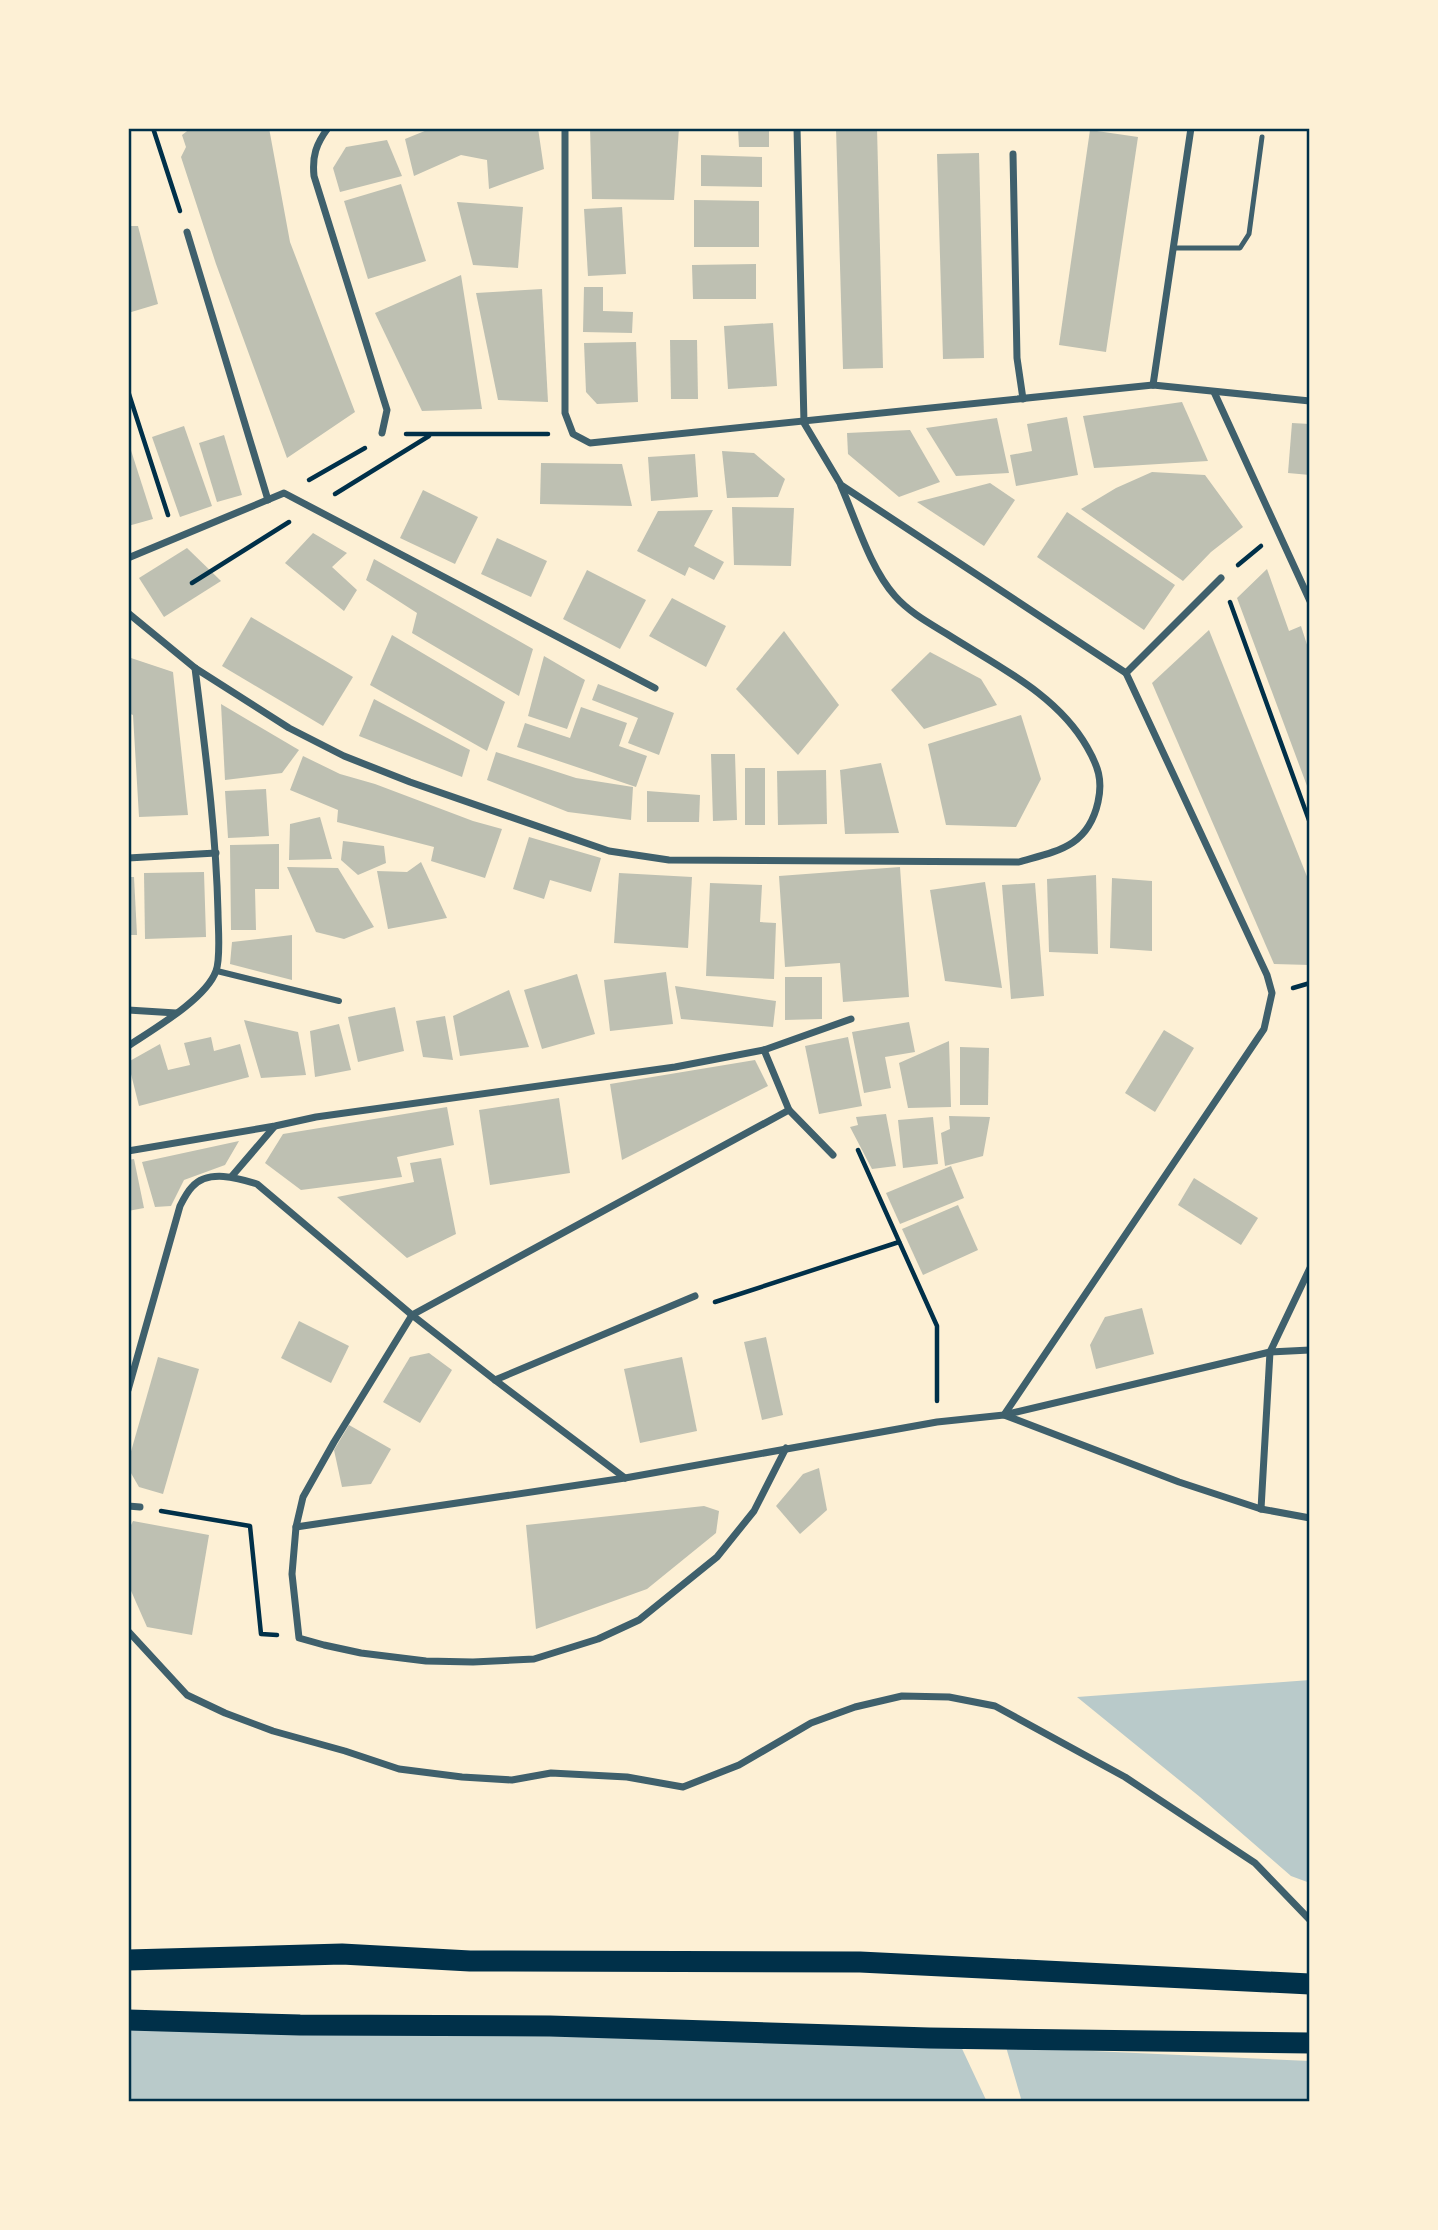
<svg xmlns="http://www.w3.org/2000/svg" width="1438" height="2230" viewBox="0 0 1438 2230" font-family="'Space Grotesk',sans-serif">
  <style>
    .green { fill: #b9caca }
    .building { fill: #bec0b2 }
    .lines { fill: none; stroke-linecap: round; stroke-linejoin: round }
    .path { stroke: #003049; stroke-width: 4.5 }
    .service { stroke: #3f606c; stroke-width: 5 }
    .pedestrian { stroke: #3f606c; stroke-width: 6 }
    .minor { stroke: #3f606c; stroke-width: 7 }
    .motorway { stroke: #003049; stroke-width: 21 }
    .neatline { fill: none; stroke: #003049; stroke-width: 2.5 }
  </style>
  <rect width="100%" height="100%" fill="#fdf0d5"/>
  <g class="green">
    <path d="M1310,1680V1883L1291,1876L1200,1797L1077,1697Z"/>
    <path d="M128,2028L957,2038L987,2102H128Z"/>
    <path d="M1006,2047L1310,2061V2102H1022Z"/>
  </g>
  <g class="building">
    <path d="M191,128H269L290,242L355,412L287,458L216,264L181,157L186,147L182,135Z"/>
    <path d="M432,128H538L544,169L489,189L487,160L461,155L414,176L405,139Z"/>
    <path d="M590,128H679L674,200L592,199Z"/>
    <path d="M738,128H769V147H739Z"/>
    <path d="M836,128H877L883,368L843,369Z"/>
    <path d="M1090,130L1138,137L1106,352L1059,345Z"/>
    <path d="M387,140L402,176L340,192L333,168L346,147Z"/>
    <path d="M979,153L984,358L943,359L937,154Z"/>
    <path d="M701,155L762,157V187L701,186Z"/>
    <path d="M401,184L426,261L368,279L344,201Z"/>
    <path d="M694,200L759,201V247H694Z"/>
    <path d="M457,202L523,207L518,268L473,265Z"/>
    <path d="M622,207L626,274L588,276L584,209Z"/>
    <path d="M128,226H138L158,304L128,313Z"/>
    <path d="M756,264V299H693L692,265Z"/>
    <path d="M461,275L482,409L422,411L375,313Z"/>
    <path d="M584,287H603V311L633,312L632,333L583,332Z"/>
    <path d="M542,289L548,402L498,400L476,293Z"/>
    <path d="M773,323L777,386L728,389L724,326Z"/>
    <path d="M670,340H697L698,399H671Z"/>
    <path d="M636,342L638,402L597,404L586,392L584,343Z"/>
    <path d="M1182,402L1208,461L1094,468L1083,416Z"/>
    <path d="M1067,417L1078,475L1016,486L1010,455L1032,451L1027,424Z"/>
    <path d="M997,418L1009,473L956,476L926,428Z"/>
    <path d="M1292,423L1310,424V475L1288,473Z"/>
    <path d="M184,426L212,506L180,517L152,437Z"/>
    <path d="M910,430L940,482L899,497L848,454L847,433Z"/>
    <path d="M224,435L242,495L217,502L199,443Z"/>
    <path d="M128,441L153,519L128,526Z"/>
    <path d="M722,451L754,453L785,479L778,497L727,498Z"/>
    <path d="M695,454L698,497L651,501L648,457Z"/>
    <path d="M541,463L622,464L632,506L540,504Z"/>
    <path d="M1152,472L1205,475L1243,527L1211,552L1183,581L1081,509L1116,488Z"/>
    <path d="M990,483L1015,500L984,546L917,502Z"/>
    <path d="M423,490L478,517L455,564L400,538Z"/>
    <path d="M732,507L794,508L791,566L734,565Z"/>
    <path d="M713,510L694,546L724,562L714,580L689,567L685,576L637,551L658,511Z"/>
    <path d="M1067,512L1175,585L1144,630L1037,557Z"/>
    <path d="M313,533L347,553L332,567L357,590L344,611L285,563Z"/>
    <path d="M497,538L547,561L531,597L481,574Z"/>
    <path d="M187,548L221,581L164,617L139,578Z"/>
    <path d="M374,559L533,649L519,696L412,633L417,613L366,580Z"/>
    <path d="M1267,569L1289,631L1301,626L1310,654V794L1237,598Z"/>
    <path d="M587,570L646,600L620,649L563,619Z"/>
    <path d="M672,598L726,626L706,667L649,636Z"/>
    <path d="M251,617L353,677L323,726L222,666Z"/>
    <path d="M1209,630L1310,884V965L1274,964L1152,683Z"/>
    <path d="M784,631L839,705L798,755L736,689Z"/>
    <path d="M392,635L505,702L487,751L370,685Z"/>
    <path d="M930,652L981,679L997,705L924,729L891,690Z"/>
    <path d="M544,656L585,680L567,729L528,716Z"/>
    <path d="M128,657L173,672L188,815L139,817L133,715L128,713Z"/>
    <path d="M598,684L674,713L659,755L628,743L638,718L592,700Z"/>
    <path d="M374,699L470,750L462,777L359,736Z"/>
    <path d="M221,704L299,750L282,773L225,780Z"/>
    <path d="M581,707L627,723L619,746L647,756L636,787L517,747L525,723L570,738Z"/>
    <path d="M1021,715L1041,779L1016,827L946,825L928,744Z"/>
    <path d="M496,752L576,778L633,787L631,820L568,812L487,780Z"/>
    <path d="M711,754H735L737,820L713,821Z"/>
    <path d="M303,756L340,774L375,784L473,821L502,829L485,878L431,861L434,847L337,822L338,810L290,790Z"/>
    <path d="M881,763L899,833L845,834L840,770Z"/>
    <rect x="745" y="768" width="20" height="57"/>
    <path d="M826,770L827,824L778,825L777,771Z"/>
    <path d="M266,789L269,836L228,838L225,791Z"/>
    <path d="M647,791L700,795L699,822H647Z"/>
    <path d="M320,817L332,859L289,860L290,824Z"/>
    <path d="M529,837L601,858L591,892L550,880L544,899L513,889Z"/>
    <path d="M343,841L384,846L386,863L358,875L341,860Z"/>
    <path d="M279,844V889H255L256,930H231L230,845Z"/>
    <path d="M421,862L447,918L388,929L377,871L407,872Z"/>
    <path d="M287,867L338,868L374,927L344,939L316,932Z"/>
    <path d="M900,867L909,997L843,1002L840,963L785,967L779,876Z"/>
    <path d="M204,872L206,937L145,939L144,873Z"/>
    <path d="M619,873L692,877L688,948L614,943Z"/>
    <path d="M1096,875L1098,954L1049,952L1047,879Z"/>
    <path d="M128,877H134L137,935H128Z"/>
    <path d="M1112,878L1152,881V951L1110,948Z"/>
    <path d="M985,882L1002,988L945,981L930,890Z"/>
    <path d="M710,883L762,885L760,922L776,923L774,979L706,976Z"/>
    <path d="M1035,883L1044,996L1011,999L1002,885Z"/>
    <path d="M292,935V980L230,964L232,942Z"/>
    <path d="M666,972L673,1024L610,1031L604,980Z"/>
    <path d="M577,974L595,1034L542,1049L524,990Z"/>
    <path d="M785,977H822V1019L785,1020Z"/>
    <path d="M675,986L776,1001L773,1027L681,1019Z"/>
    <path d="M509,990L529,1047L460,1056L453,1016Z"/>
    <path d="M395,1007L404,1051L358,1062L348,1017Z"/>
    <path d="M445,1016L453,1060L423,1057L416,1021Z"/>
    <path d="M244,1020L298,1032L306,1075L261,1078Z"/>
    <path d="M909,1022L915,1052L885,1057L891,1088L864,1093L852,1032Z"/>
    <path d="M339,1024L351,1070L315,1077L310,1031Z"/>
    <path d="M1164,1030L1194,1048L1155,1112L1125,1093Z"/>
    <path d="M211,1037L214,1051L240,1044L249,1077L139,1106L128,1062L160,1044L168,1070L190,1065L184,1043Z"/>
    <path d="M848,1037L862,1106L819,1114L805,1046Z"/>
    <path d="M949,1041L951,1107L908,1108L899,1063Z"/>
    <path d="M960,1047L989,1048L988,1105H960Z"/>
    <path d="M755,1060L768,1086L622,1160L610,1084Z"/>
    <path d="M559,1098L570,1173L490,1185L479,1110Z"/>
    <path d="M447,1107L454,1145L397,1157L402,1177L301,1190L265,1163L283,1134Z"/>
    <path d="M886,1114L896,1166L872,1169L850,1127L858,1125L856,1117Z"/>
    <path d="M949,1116L990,1117L983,1156L945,1166L941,1133L950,1129Z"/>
    <path d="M933,1117L938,1164L903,1168L898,1120Z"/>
    <path d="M239,1141L225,1165L184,1180L171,1206L155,1207L142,1162Z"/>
    <path d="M441,1158L456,1234L407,1258L337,1197L414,1182L410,1163Z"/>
    <path d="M134,1159L144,1208L128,1211V1160Z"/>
    <path d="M951,1166L964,1198L900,1224L886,1193Z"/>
    <path d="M1194,1178L1258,1218L1241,1245L1178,1205Z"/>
    <path d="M958,1205L978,1250L923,1275L902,1229Z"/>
    <path d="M1142,1308L1154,1354L1096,1369L1090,1345L1105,1317Z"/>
    <path d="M299,1321L349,1346L331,1383L281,1358Z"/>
    <path d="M766,1337L783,1415L762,1420L744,1342Z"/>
    <path d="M429,1353L452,1370L420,1423L383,1402L410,1357Z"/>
    <path d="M158,1357L199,1369L163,1494L139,1487L128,1468V1462Z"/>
    <path d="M682,1357L697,1431L640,1443L624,1369Z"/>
    <path d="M349,1425L391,1449L371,1484L342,1487L334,1450Z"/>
    <path d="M819,1468L827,1510L800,1534L776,1506L803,1474Z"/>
    <path d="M704,1506L719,1511L716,1533L647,1589L536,1629L526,1525Z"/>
    <path d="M133,1521L209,1535L192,1635L147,1627L128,1584V1531Z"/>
  </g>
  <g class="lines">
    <g class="path">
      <path d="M153,128L180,211"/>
      <path d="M128,391L168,515"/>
      <path d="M406,434H548"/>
      <path d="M309,480L365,448"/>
      <path d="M335,494L429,436"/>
      <path d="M1238,565L1261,546"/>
      <path d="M192,583L289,522"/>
      <path d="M1230,602L1310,823"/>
      <path d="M1293,988L1310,983"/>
      <path d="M858,1150L937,1326V1401"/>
      <path d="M715,1302L899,1242"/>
      <path d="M161,1511L250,1526L261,1634L277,1635"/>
    </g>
    <path class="service" d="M1173,248H1240L1249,234L1262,137"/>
    <path class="pedestrian" d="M217,971L339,1001"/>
    <g class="minor">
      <path d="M328,128C316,144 312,156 314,176L387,410L382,433"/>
      <path d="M565,128V413L573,434L590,443L1153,385L1310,401"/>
      <path d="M797,128L804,423L841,485L1126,673L1267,975L1272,993L1264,1029L1004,1415L1179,1482L1261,1509L1310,1518"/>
      <path d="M1013,154L1017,358L1023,399"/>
      <path d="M187,232L268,500"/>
      <path d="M1153,385L1191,128"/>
      <path d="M1214,392L1310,601"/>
      <path d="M128,558L284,493L655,688"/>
      <path d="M128,613L195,668L289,728L344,756L410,782L609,851L669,860L1019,862C1057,851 1088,847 1098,802C1103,780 1098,766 1087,747C1057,694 997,666 947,634C929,623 909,612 895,596C870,568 856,520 841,486"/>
      <path d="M1126,673L1221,578"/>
      <path d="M128,858L216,853"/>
      <path d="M128,1010L176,1013"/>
      <path d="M128,1046C152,1030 206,999 216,971C221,958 218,927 218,912C216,830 205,749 195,668"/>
      <path d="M764,1050L789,1110L833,1155"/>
      <path d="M128,1151L275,1126L316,1117L675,1067L764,1050L851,1019"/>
      <path d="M232,1176L274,1127"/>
      <path d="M495,1380L695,1296"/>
      <path d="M128,1390L180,1206C183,1200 187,1192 192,1187C208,1169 238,1178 257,1184L412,1315L495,1380L625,1478"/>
      <path d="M786,1448L754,1511L717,1557L639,1620L598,1639L534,1659L473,1662L426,1661L361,1653L324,1645L299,1638L292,1574L296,1527L303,1497L334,1442L412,1315L789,1110"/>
      <path d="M128,1506L140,1507"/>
      <path d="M1261,1509L1270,1352L1310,1268"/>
      <path d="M296,1527L625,1478L937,1422L1004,1415L1270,1352L1310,1350"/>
      <path d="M128,1631L187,1695L225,1713L273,1731L345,1751L399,1769L462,1777L512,1780L551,1773L627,1777L683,1787L739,1765L811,1723L855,1707L902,1696L949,1697L995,1706L1125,1777L1255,1863L1310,1920"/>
    </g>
    <g class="motorway">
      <path d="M128,1960L342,1954L470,1961L860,1962L1310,1984"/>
      <path d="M128,2020L300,2025L550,2026L929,2038L1310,2043"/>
    </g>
  </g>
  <rect width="1438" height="2230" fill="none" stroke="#fdf0d5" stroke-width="259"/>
  <rect x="130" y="130" width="1178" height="1970" class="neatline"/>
</svg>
